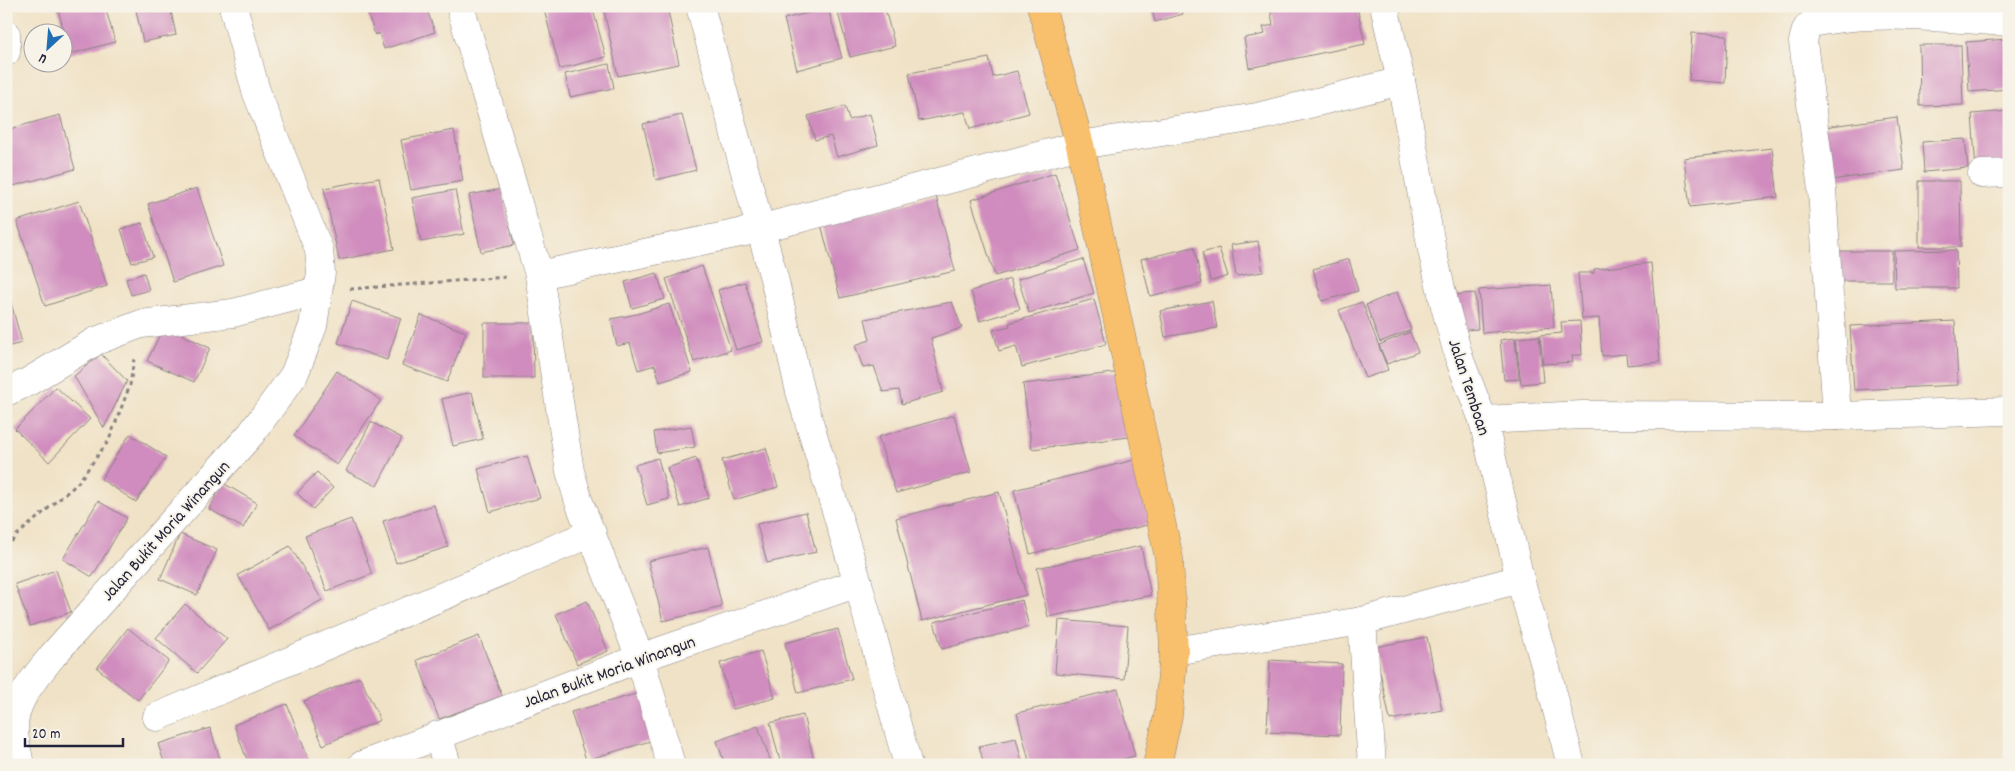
<svg xmlns="http://www.w3.org/2000/svg" width="2015" height="771" viewBox="0 0 2015 771" font-family="Dekko,sans-serif">
  <style>
    .building { fill: #d08cbe }
    .lines { fill: none; stroke-linecap: round; stroke-linejoin: round }
    .minor-casing { stroke: #898280; stroke-width: 29 }
    .major-casing { stroke: #898280; stroke-width: 29 }
    .path { stroke: #898280; stroke-width: 3; stroke-dasharray: 4 4; stroke-linecap: butt }
    .minor { stroke: #fff; stroke-width: 28 }
    .major { stroke: #f8bf6c; stroke-width: 28 }
    .labels { text-anchor: middle; stroke-width: 4; stroke-linejoin: round; paint-order: stroke }
    .street-label { font-size: 18px; fill: #22223b; stroke: #f7f3e8 }
  </style>
  <rect width="100%" height="100%" fill="#f7f3e8"/>
  <filter id="ink" filterUnits="userSpaceOnUse"><feTurbulence type="fractalNoise" baseFrequency=".02" numOctaves="2"/><feDisplacementMap in="SourceGraphic" scale="10" xChannelSelector="R" yChannelSelector="G"/><feConvolveMatrix kernelMatrix="1 2 1 2 8 2 1 2 1" color-interpolation-filters="sRGB"/></filter>
  <filter id="wash" filterUnits="userSpaceOnUse"><feTurbulence type="fractalNoise" baseFrequency=".0096" numOctaves="4" result="noise"/><feDisplacementMap in="SourceGraphic" scale="20" xChannelSelector="R" yChannelSelector="G"/><feGaussianBlur stdDeviation="1.12" result="paint"/><feColorMatrix in="noise" values="0 0 0 0 0 0 0 0 0 0 0 0 0 0 0 0 0 1.4 0 .05"/><feComposite in="paint" operator="in"/></filter>
  <g filter="url(#wash)">
    <rect width="100%" height="100%" fill="#f0e2c6"/>
    <g id="blocks">
      <g class="building">
        <path d="M57,6H105L115,42L70,54Z"/>
        <path d="M135,6H170L176,35L143,42Z"/>
        <path d="M365,6H409L411,12L426,7L435,32L384,49L379,33L375,35Z"/>
        <path d="M543,6H592L606,57L560,69Z"/>
        <path d="M603,6H667L679,64L618,76Z"/>
        <path d="M836,6H884L895,46L850,57Z"/>
        <path d="M1151,6H1181L1183,14L1155,22Z"/>
        <path d="M1270,6H1340L1341,11L1357,7L1365,44L1249,68L1244,38L1265,34L1263,27L1273,25Z"/>
        <path d="M828,8L842,58L797,70L784,19Z"/>
        <path d="M1692,33L1727,35L1725,83L1689,80Z"/>
        <path d="M2007,39L2009,89L1969,92L1966,42Z"/>
        <path d="M1919,45H1961L1963,105L1920,106Z"/>
        <path d="M989,58L993,77L1017,71L1029,113L970,129L965,112L919,121L909,73Z"/>
        <path d="M609,64L614,88L570,97L565,74Z"/>
        <path d="M845,106L849,120L870,114L878,145L837,157L831,136L815,140L808,116Z"/>
        <path d="M2009,111V169L1976,171L1972,114Z"/>
        <path d="M60,115L75,169L6,188V130Z"/>
        <path d="M682,115L696,170L656,180L643,124Z"/>
        <path d="M1897,117L1904,170L1831,180L1824,127Z"/>
        <path d="M454,130L463,181L411,190L401,140Z"/>
        <path d="M1965,139L1968,168L1924,172L1922,142Z"/>
        <path d="M1772,148L1778,197L1690,207L1684,158Z"/>
        <path d="M1055,173L1080,250L995,276L971,200Z"/>
        <path d="M379,178L394,249L339,260L324,188Z"/>
        <path d="M1919,181H1960L1961,247H1919Z"/>
        <path d="M197,188L223,266L173,282L148,204Z"/>
        <path d="M502,189L514,245L481,252L469,195Z"/>
        <path d="M455,190L464,234L421,242L412,198Z"/>
        <path d="M936,196L955,271L840,298L821,224Z"/>
        <path d="M79,201L107,286L45,306L17,221Z"/>
        <path d="M142,223L153,257L132,263L121,229Z"/>
        <path d="M1258,241L1263,272L1236,276L1231,245Z"/>
        <path d="M1194,247L1202,284L1150,296L1141,259Z"/>
        <path d="M1219,248L1228,276L1211,281L1202,253Z"/>
        <path d="M1956,250L1957,288H1895L1894,251Z"/>
        <path d="M1836,251H1892V281H1837Z"/>
        <path d="M1083,259L1094,293L1029,313L1018,279Z"/>
        <path d="M1349,259L1358,291L1322,301L1313,269Z"/>
        <path d="M1651,263L1660,362L1627,365L1626,354L1602,356L1599,318L1582,319L1578,273H1594V269Z"/>
        <path d="M702,266L731,350L694,362L666,279Z"/>
        <path d="M144,273L149,290L131,295L126,279Z"/>
        <path d="M657,273L665,299L632,308L625,282Z"/>
        <path d="M1010,279L1020,309L980,321L971,291Z"/>
        <path d="M745,282L763,342L736,350L718,290Z"/>
        <path d="M1551,285L1554,327L1482,333L1479,290Z"/>
        <path d="M6,292H8L22,343L6,347Z"/>
        <path d="M1397,292L1411,330L1380,342L1366,305Z"/>
        <path d="M1475,293L1478,329L1455,331L1451,295Z"/>
        <path d="M1094,299L1106,344L1022,367L1016,346L999,351L993,330L1010,326L1009,323Z"/>
        <path d="M352,301L401,318L387,360L338,343Z"/>
        <path d="M1212,301L1217,328L1165,337L1160,311Z"/>
        <path d="M952,302L962,328L931,338L943,392L902,404L899,390L883,392L874,366L863,368L855,345L870,340L865,319Z"/>
        <path d="M1362,302L1388,370L1365,378L1339,310Z"/>
        <path d="M669,304L692,372L660,382L655,365L638,370L630,343L617,346L611,319L637,314Z"/>
        <path d="M421,315L466,332L447,382L402,365Z"/>
        <path d="M1580,321L1582,355H1572L1573,362L1543,364L1540,335L1562,333L1561,322Z"/>
        <path d="M1955,321L1958,385L1854,390L1850,326Z"/>
        <path d="M484,323H533L534,378H484Z"/>
        <path d="M164,326L210,348L194,382L147,361Z"/>
        <path d="M1410,332L1418,352L1387,364L1379,345Z"/>
        <path d="M1539,336L1543,382L1521,384L1516,338Z"/>
        <path d="M1515,338L1519,379L1504,380L1500,340Z"/>
        <path d="M101,354L127,381L104,428L74,376Z"/>
        <path d="M337,371L381,400L337,465L294,436Z"/>
        <path d="M1121,372L1129,437L1032,449L1023,384Z"/>
        <path d="M56,387L90,419L49,462L15,429Z"/>
        <path d="M472,392L483,439L453,446L442,399Z"/>
        <path d="M954,415L971,472L896,493L878,437Z"/>
        <path d="M371,422L402,438L377,486L346,471Z"/>
        <path d="M691,426L695,447L657,453L654,432Z"/>
        <path d="M130,434L166,457L136,502L101,479Z"/>
        <path d="M766,448L778,487L734,500L722,460Z"/>
        <path d="M527,456L540,498L490,512L478,469Z"/>
        <path d="M658,458L669,499L647,505L635,465Z"/>
        <path d="M696,458L709,498L680,507L667,468Z"/>
        <path d="M1134,460L1151,524L1030,554L1014,490Z"/>
        <path d="M317,472L333,488L313,509L297,493Z"/>
        <path d="M223,483L257,503L243,528L209,509Z"/>
        <path d="M999,492L1026,595L922,621L896,518Z"/>
        <path d="M98,501L127,518L92,577L63,559Z"/>
        <path d="M434,505L448,547L396,563L383,521Z"/>
        <path d="M806,512L816,552L767,563L757,524Z"/>
        <path d="M351,519L372,574L327,591L305,536Z"/>
        <path d="M180,534L217,550L197,595L160,579Z"/>
        <path d="M290,546L322,600L269,630L238,575Z"/>
        <path d="M1141,546L1151,595L1048,617L1037,568Z"/>
        <path d="M708,547L722,607L663,621L648,561Z"/>
        <path d="M56,570L71,612L30,626L15,584Z"/>
        <path d="M1022,600L1029,627L942,649L934,622Z"/>
        <path d="M587,601L608,651L577,664L556,614Z"/>
        <path d="M185,604L227,639L197,673L156,638Z"/>
        <path d="M1059,620L1128,626L1124,679L1055,673Z"/>
        <path d="M128,628L169,661L138,700L97,668Z"/>
        <path d="M838,629L852,679L798,693L785,643Z"/>
        <path d="M479,636L502,696L439,719L417,660Z"/>
        <path d="M1427,637L1442,710L1390,720L1375,647Z"/>
        <path d="M761,651L775,698L733,709L720,663Z"/>
        <path d="M1270,660L1342,664L1340,735L1267,732Z"/>
        <path d="M360,677L380,720L323,745L304,701Z"/>
        <path d="M1118,689L1135,756L1101,765H1030L1017,713Z"/>
        <path d="M643,692L657,739L586,760L571,712Z"/>
        <path d="M287,704L310,763L305,765H249L234,725Z"/>
        <path d="M803,715L815,765H781L770,723Z"/>
        <path d="M758,726L772,765H725L717,741Z"/>
        <path d="M210,728L222,765H165L158,744Z"/>
        <path d="M1016,738L1023,765H984L979,746Z"/>
      </g>
    </g>
  </g>
  <g filter="url(#ink)">
    <use href="#blocks" fill-opacity="0" stroke="#898280" stroke-width="1"/>
    <g class="lines">
      <defs>
        <g id="minor">
          <path d="M460,6L539,275L570,471L579,502L640,658L671,765"/>
          <path d="M700,6L775,282L800,392L858,583L908,765"/>
          <path d="M1384,6L1401,81L1432,250L1445,306L1459,358L1483,420L1520,579L1549,679L1571,765"/>
          <path d="M6,34V52"/>
          <path d="M1982,174L2009,173"/>
          <path d="M539,275L759,229L1080,145L1257,117L1401,81"/>
          <path d="M6,392L28,382L96,341L141,324L233,313L317,291"/>
          <path d="M1837,416L1822,190L1803,42C1804,37 1805,29 1810,25C1817,21 1829,20 1836,19C1893,11 1952,19 2009,22"/>
          <path d="M1483,420L1582,415L1837,416L2009,411"/>
          <path d="M1362,621L1372,765"/>
          <path d="M1174,651L1362,621L1520,579"/>
          <path d="M157,717L592,533"/>
          <path d="M438,735L447,765"/>
          <path d="M20,765C18,753 14,741 14,730C13,700 36,677 53,655L251,434L294,375L313,326L321,273L319,250L256,91L233,6"/>
          <path d="M362,765L640,658L858,583"/>
        </g>
        <path id="major" d="M1041,6L1080,145L1169,558L1174,651L1168,716L1157,765"/>
      </defs>
      <use href="#minor" class="minor-casing"/>
      <use href="#major" class="major-casing"/>
      <g class="path">
        <path d="M350,289L508,277"/>
        <path d="M6,548L17,535L77,484L109,440L130,385L134,359"/>
      </g>
      <use href="#minor" class="minor"/>
      <use href="#major" class="major"/>
    </g>
  </g>
  <g class="labels">
    <g class="street-label">
      <text transform="translate(1470 387) rotate(72)" y="6">Jalan Temboan</text>
      <text transform="translate(165 530) rotate(-48)" y="6">Jalan Bukit Moria Winangun</text>
      <text transform="translate(609 671) rotate(-20)" y="6">Jalan Bukit Moria Winangun</text>
    </g>
  </g>
  <rect width="2015" height="771" fill="none" stroke="#f7f3e8" stroke-width="25"/>
  <g transform="translate(48 48) rotate(206)"><circle r="24" fill="#f7f3e8" stroke="#a29fa3"/>
  <path d="M0-4L9 19L0 12L-9 19Z" fill="#1f6fb2"/>
  <text y="-8" font-size="14" font-weight="bold" text-anchor="middle" fill="#22223b">U</text>
  </g>
  <path d="M25 738v8h98v-8" fill="none" stroke="#22223b" stroke-width="2.5"/>
  <text x="32" y="738" font-size="15" fill="#22223b" stroke="#f7f3e8" stroke-width="4" paint-order="stroke">20 m</text>
</svg>
